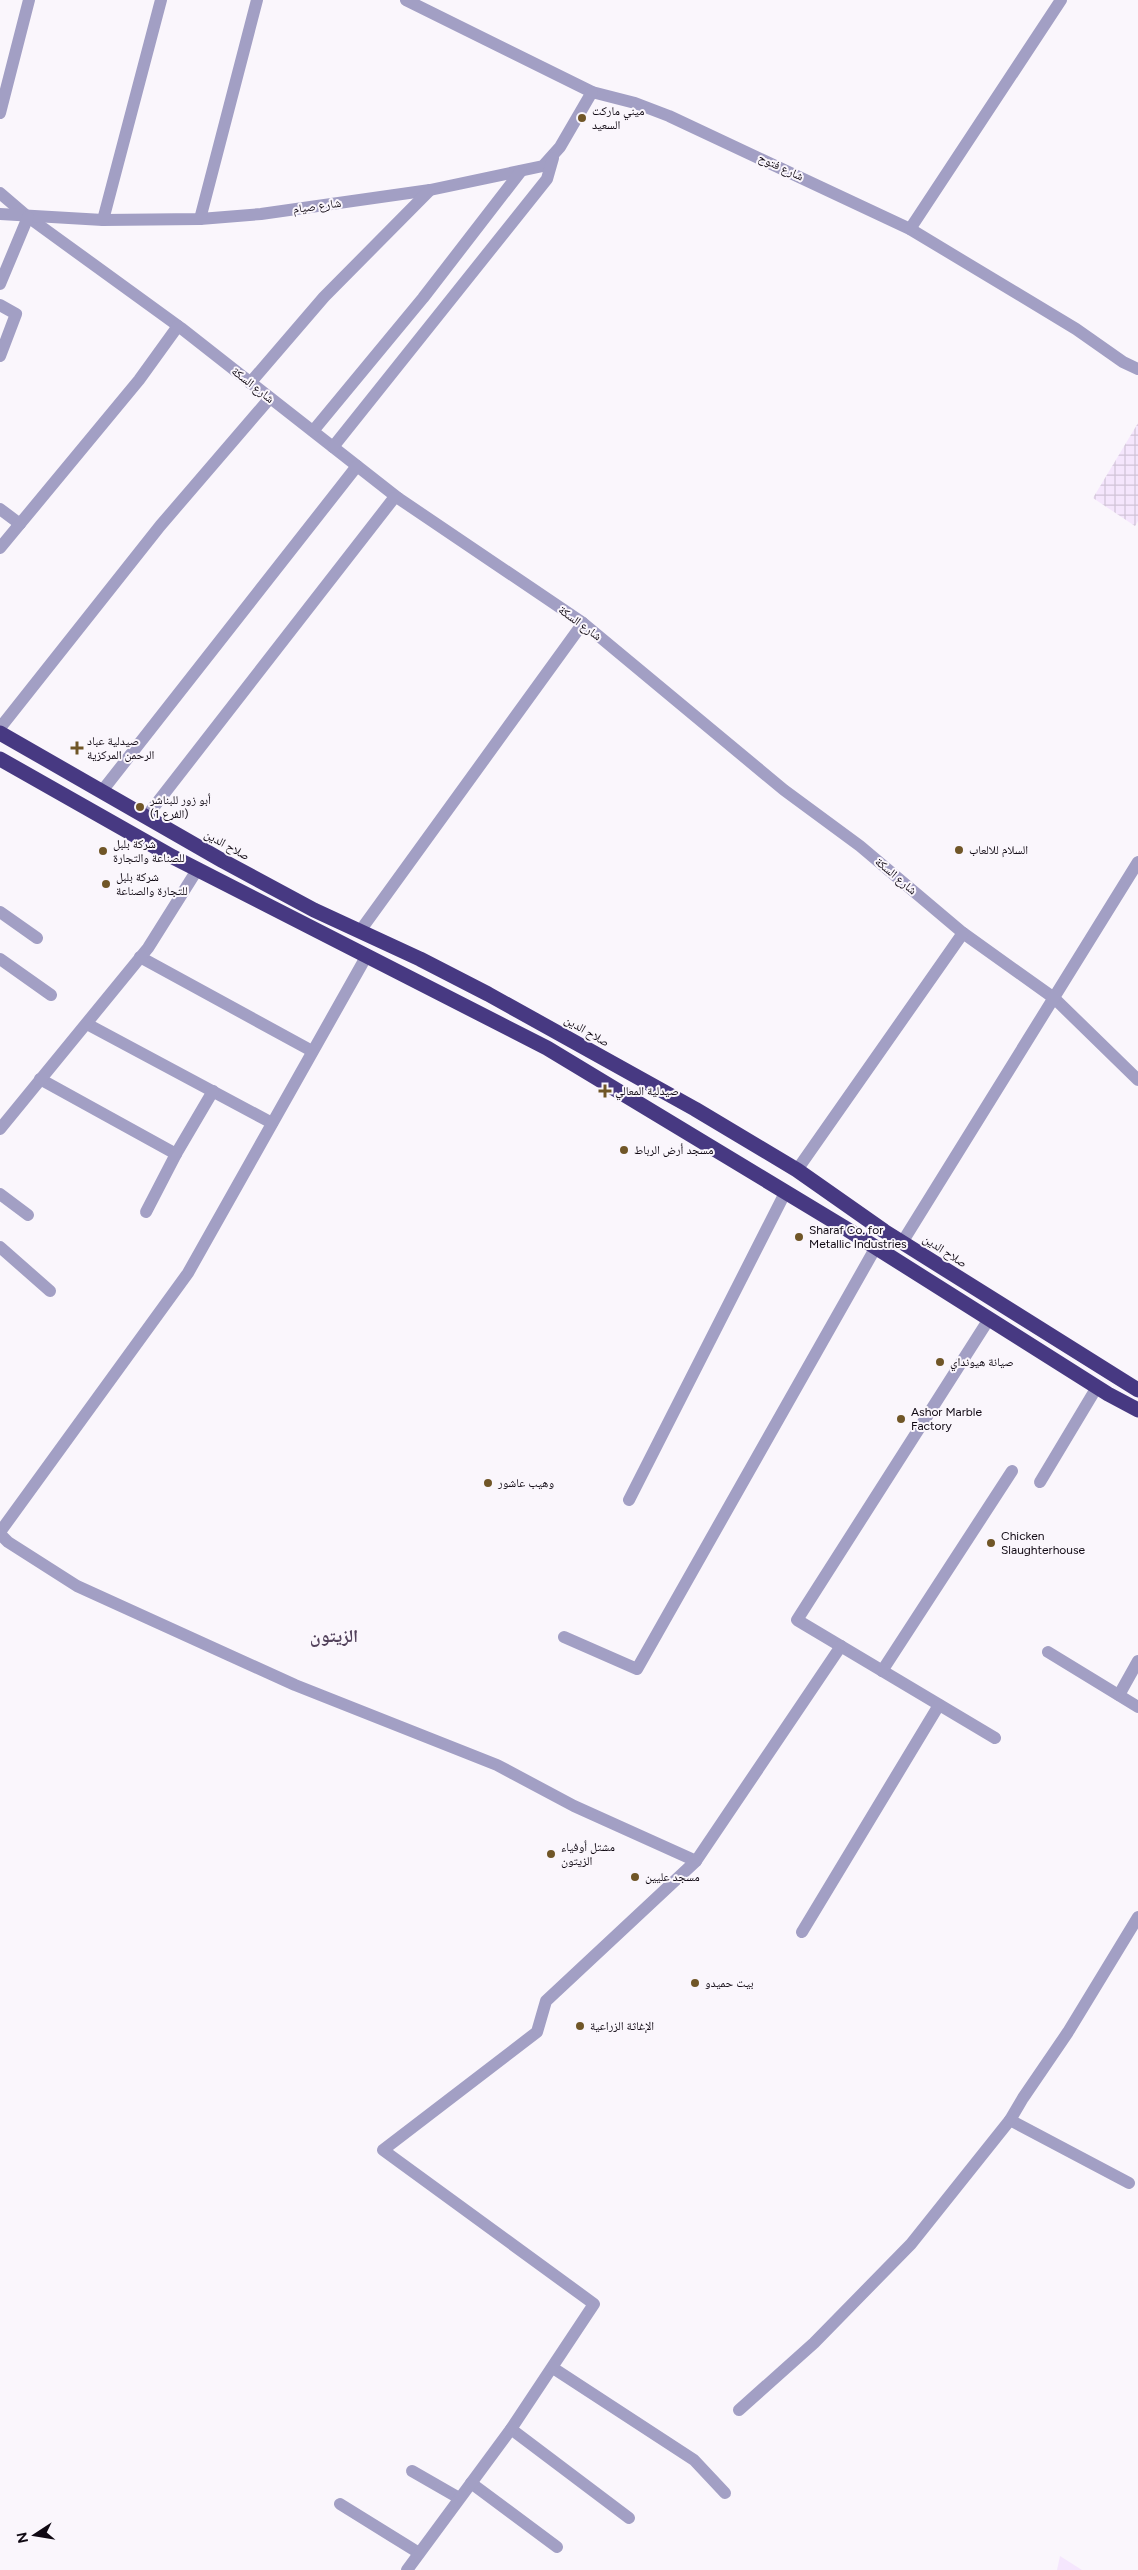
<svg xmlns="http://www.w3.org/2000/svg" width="1138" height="2570" viewBox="0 0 1138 2570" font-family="Figtree,'Noto Naskh Arabic',sans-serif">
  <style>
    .built { fill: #f5e6fd }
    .industrial { fill: url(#industrial-grid) }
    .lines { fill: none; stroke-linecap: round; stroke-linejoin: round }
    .minor { stroke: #a29fc4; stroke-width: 12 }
    .highway { stroke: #473982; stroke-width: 15 }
    .poi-dot { fill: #705627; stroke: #faf6fc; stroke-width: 2 }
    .labels { text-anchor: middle; stroke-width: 4; stroke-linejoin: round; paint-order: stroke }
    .poi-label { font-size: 12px; fill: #100913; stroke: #faf6fc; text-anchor: start }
    .street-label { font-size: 12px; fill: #100913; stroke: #faf6fc }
    .district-label { font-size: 18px; font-weight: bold; fill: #52415b; stroke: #faf6fc }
  </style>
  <defs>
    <pattern id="industrial-grid" width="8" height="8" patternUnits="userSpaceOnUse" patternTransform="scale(1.25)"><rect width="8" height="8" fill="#f5e6fd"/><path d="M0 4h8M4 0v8" fill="none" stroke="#d1c4d8"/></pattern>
  </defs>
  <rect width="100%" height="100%" fill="#faf6fc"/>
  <path class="built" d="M1060,2556L1082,2570H1057Z"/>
  <path class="industrial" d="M1138,423V521L1135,526L1093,498Z"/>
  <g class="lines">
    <g class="minor">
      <path d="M406,0L592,92L635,103L669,116L910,229L1076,329L1123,362L1138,369"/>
      <path d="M0,113L29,0"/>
      <path d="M0,193L28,217L181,328L398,498L583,623L784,790L860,846L963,933L1054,998L1138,1080"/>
      <path d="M0,214L103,220L200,219L261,214L430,190L543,166L560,147L592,92"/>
      <path d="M200,219L257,0"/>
      <path d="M103,220L161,0"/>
      <path d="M910,229L1061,0"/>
      <path d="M0,284L28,217"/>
      <path d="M0,305L16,314L0,356"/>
      <path d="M250,383L324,297L430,190"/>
      <path d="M313,431L423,298L521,171"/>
      <path d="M333,447L547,179L553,158"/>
      <path d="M0,509L20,524"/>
      <path d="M0,548L139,380L178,326"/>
      <path d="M0,728L160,526L270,398"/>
      <path d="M102,791L357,466"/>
      <path d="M146,817L394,498H398"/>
      <path d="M0,912L37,938"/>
      <path d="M360,931L583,623"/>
      <path d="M140,957L312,1051"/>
      <path d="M0,959L51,995"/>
      <path d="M87,1024L272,1123"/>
      <path d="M40,1079L176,1154"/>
      <path d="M0,1129L148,948L197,870"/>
      <path d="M797,1170L963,933"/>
      <path d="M0,1194L28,1215"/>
      <path d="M146,1212L176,1154L213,1091"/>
      <path d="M903,1241L1138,862"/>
      <path d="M0,1247L50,1291"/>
      <path d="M989,1319L797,1620L995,1738"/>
      <path d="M1040,1482L1097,1387"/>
      <path d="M629,1500L786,1191"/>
      <path d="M0,1532L188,1273L366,957"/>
      <path d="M0,1534L8,1542L77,1586L295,1685L497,1765L574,1806L696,1861"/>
      <path d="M564,1637L637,1669L876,1247"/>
      <path d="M1048,1652L1138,1707"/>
      <path d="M882,1671L1012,1471"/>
      <path d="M1119,1695L1138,1661"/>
      <path d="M802,1932L939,1705"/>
      <path d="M1129,2183L1010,2120L1023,2098L1068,2032L1138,1917"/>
      <path d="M553,2368L694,2460L725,2493"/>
      <path d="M739,2410L814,2343L911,2244L1010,2120"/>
      <path d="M511,2429L629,2518"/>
      <path d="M412,2471L459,2498"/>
      <path d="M471,2483L557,2547"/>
      <path d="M340,2504L419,2553"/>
      <path d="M407,2570L511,2429L594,2304L383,2150L537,2032L546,2001L696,1861L841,1646"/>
    </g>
    <g class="highway">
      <path d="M0,733L223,861L314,910L420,959L488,994L695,1109L797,1170L884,1231L1138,1390"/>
      <path d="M0,759L173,857L547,1048L845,1228L1108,1394L1138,1410"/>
    </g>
  </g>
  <g class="poi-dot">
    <circle cx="582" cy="118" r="5"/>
    <path d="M74.5 740.5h5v5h5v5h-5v5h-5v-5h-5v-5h5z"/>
    <circle cx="140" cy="807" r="5"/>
    <circle cx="959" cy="850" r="5"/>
    <circle cx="103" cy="851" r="5"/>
    <circle cx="106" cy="884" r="5"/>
    <path d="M602.5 1083.5h5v5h5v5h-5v5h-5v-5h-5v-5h5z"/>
    <circle cx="624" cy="1150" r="5"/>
    <circle cx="799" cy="1237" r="5"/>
    <circle cx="940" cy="1362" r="5"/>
    <circle cx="901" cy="1419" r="5"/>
    <circle cx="488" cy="1483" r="5"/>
    <circle cx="991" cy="1543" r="5"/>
    <circle cx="551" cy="1854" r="5"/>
    <circle cx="635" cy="1877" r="5"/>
    <circle cx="695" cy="1983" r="5"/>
    <circle cx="580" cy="2026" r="5"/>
  </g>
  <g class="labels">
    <g class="poi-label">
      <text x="592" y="115">ميني ماركت<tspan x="592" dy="14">السعيد</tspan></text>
      <text x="87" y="745">صيدلية عباد<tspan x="87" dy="14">الرحمن المركزية</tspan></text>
      <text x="150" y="804">أبو زور للبناشر<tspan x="150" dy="14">(الفرع 1)</tspan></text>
      <text x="113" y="848">شركة بلبل<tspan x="113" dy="14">للصناعة والتجارة</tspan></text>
      <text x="969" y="854">السلام للالعاب</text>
      <text x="116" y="881">شركة بلبل<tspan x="116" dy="14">للتجارة والصناعة</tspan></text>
      <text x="615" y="1095">صيدلية المعالي</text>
      <text x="634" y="1154">مسجد أرض الرباط</text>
      <text x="809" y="1234">Sharaf Co. for<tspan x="809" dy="14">Metallic Industries</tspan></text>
      <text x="950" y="1366">صيانة هيونداي</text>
      <text x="911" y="1416">Ashor Marble<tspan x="911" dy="14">Factory</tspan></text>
      <text x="498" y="1487">وهيب عاشور</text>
      <text x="1001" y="1540">Chicken<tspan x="1001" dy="14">Slaughterhouse</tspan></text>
      <text x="561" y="1851">مشتل أوفياء<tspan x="561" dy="14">الزيتون</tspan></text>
      <text x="645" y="1881">مسجد عليين</text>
      <text x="705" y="1987">بيت حميدو</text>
      <text x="590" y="2030">الإغاثة الزراعية</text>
    </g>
    <g class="street-label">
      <text transform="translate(781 167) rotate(25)" y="4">شارع فتوح</text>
      <text transform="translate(317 206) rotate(-8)" y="4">شارع صيام</text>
      <text transform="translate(253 385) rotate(38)" y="4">شارع السكة</text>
      <text transform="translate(580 623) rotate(36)" y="4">شارع السكة</text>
      <text transform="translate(227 845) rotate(29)" y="4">صلاح الدين</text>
      <text transform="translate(896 876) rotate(40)" y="4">شارع السكة</text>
      <text transform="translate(587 1031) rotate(30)" y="4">صلاح الدين</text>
      <text transform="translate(945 1251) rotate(33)" y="4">صلاح الدين</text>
    </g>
    <g class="district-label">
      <text x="334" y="1642">الزيتون</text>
    </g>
  </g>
  <g transform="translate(35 2535) rotate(258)" stroke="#faf6fc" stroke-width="4" paint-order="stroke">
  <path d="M0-4L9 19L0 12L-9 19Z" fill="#100913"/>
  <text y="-8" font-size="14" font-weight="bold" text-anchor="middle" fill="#100913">N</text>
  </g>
</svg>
